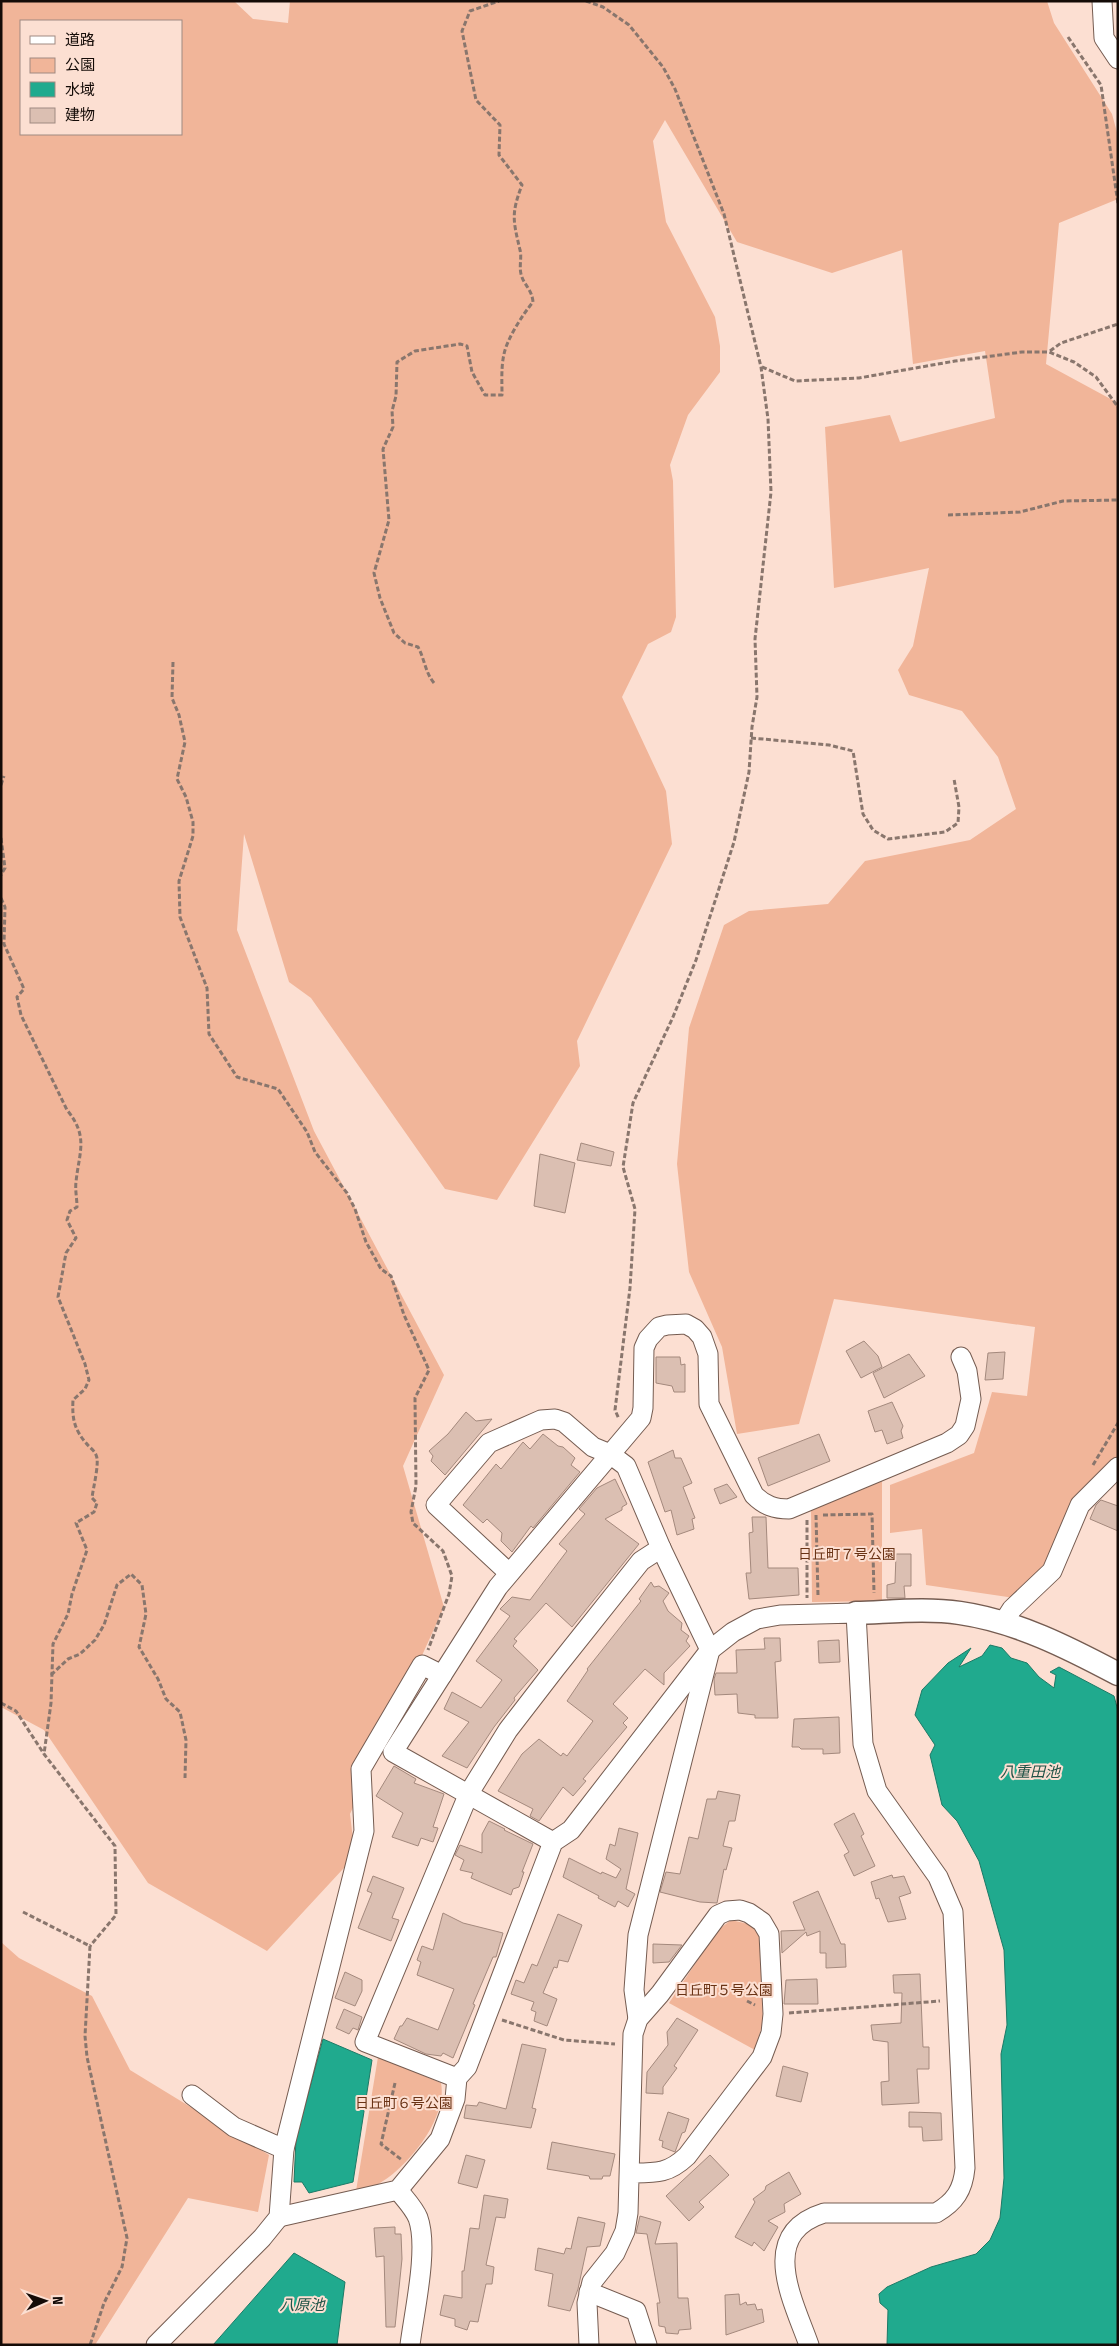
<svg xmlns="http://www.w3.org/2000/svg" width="1119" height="2346" viewBox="0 0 1119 2346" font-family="'Fira Sans Condensed','Noto Sans JP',sans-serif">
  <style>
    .green { fill: #f1b599; fill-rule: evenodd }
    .water { fill: #20aa8e; stroke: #1c7a66 }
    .building { fill: #dbbfb2; stroke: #a4897d }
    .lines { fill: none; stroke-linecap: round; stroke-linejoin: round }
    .minor-casing { stroke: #755c51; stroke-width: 21 }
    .tertiary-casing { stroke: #755c51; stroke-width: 25 }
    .path { stroke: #89766d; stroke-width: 3; stroke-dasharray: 5 2.5; stroke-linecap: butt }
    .minor { stroke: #fff; stroke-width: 19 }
    .tertiary { stroke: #fff; stroke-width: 22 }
    .labels { text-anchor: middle; stroke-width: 4; stroke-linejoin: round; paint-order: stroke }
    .park-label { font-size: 14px; fill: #6a3315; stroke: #fcdfd2 }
    .water-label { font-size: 15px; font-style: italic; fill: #205347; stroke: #fcdfd2 }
  </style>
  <rect width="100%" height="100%" fill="#fcdfd2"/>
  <g class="green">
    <path d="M1,1H234L253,19L288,23L290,1H1047L1054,23L1112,114L1118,136V199L1059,223L1046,364L1118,403V1465L1021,1599L926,1585L922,1529L890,1533V1485L974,1453L992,1392L1027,1396L1035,1327L834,1299L799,1424L737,1434L722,1347L689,1272L677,1164L689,1028L724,925L749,911L828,904L865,861L970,840L1016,809L998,757L962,711L909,695L898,670L913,646L929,568L834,588L825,427L890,415L900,442L995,418L985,351L913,364L902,250L832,273L737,242L665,120L653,141L666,222L715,317L720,346V372L688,415L670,465L673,481L676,617L671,632L648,644L622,697L666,791L672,844L577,1041L580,1066L497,1200L445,1189L311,998L289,982L244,834L237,930L314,1131L444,1375L403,1466L444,1607L350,1814L355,1856L267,1951L148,1883L44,1730L1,1707ZM21,21H181V134H21Z"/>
    <path d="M882,1481V1601L812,1602L811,1508Z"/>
    <path d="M731,1920L753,1925L760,1938L763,2022L755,2050L669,2003L717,1931Z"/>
    <path d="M1,1942L19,1958L92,1996L130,2070L269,2155L258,2212L188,2198L95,2345H1Z"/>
    <path d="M378,2057L441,2083C448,2119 406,2170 375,2186C369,2188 362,2189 356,2191Z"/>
  </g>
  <g class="water">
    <path d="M990,1645L1002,1648L1011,1658L1027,1663L1039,1677L1054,1688L1056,1675L1050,1672L1059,1667L1114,1696L1118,1711V2345H887L888,2310L880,2303L879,2294L887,2287L931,2267L976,2254L990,2240L1000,2218L1004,2178L1001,2054L1007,2025L1004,1950L979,1861L957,1821L942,1805L930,1755L935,1745L915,1715L922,1690L948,1663L971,1648L959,1667L982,1656Z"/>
    <path d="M323,2039L372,2060L353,2182L309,2193L302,2182H294L296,2139Z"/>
    <path d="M294,2253L345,2282L337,2345H213Z"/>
  </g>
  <g class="building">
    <path d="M581,1143L614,1152L611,1166L577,1160Z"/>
    <path d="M540,1154L575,1163L565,1213L534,1206Z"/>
    <path d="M864,1341L878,1356L882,1367L861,1378L846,1351Z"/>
    <path d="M1005,1352L1003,1379L985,1380L988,1353Z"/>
    <path d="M909,1354L925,1376L884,1398L873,1373Z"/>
    <path d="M656,1357H680L681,1365L685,1364V1392H674L672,1386L656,1383Z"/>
    <path d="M892,1402L903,1426L901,1431L903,1438L887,1444L882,1430L875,1432L868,1411Z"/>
    <path d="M466,1412L476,1421L492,1419L445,1475L431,1461L433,1456L429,1451L448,1434Z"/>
    <path d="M543,1434L558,1446L563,1447L575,1458L571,1465L580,1472L533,1528L531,1526L512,1552L501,1541L502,1533L487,1519L483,1523L463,1505L496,1464L501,1469L523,1442L530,1449Z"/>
    <path d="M819,1434L830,1461L768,1486L758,1458Z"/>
    <path d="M673,1450L675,1458H681L692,1483L683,1487L695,1518L692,1519L694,1529L677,1535L671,1510L665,1512L648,1462Z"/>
    <path d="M615,1479L627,1504L622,1507V1510L605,1519L639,1544L572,1627L546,1603L514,1639L517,1641L513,1646L538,1670L514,1698L515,1700L494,1727L467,1768L442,1756L469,1722L444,1709L452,1692L481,1708L502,1680L476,1661L510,1616L500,1609L512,1597L530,1600L567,1551L559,1544L585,1514L579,1509L597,1488Z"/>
    <path d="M727,1484L737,1497L720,1504L714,1489Z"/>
    <path d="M1101,1500L1118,1506V1531L1090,1519L1096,1505Z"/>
    <path d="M752,1517H766L768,1568H798L799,1595L749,1599L746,1573H751L749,1533L753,1532Z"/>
    <path d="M896,1554H911V1586H904L905,1598H887V1585L895,1583Z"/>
    <path d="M651,1582L654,1587L659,1586L669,1593L663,1601L668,1611L682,1623L681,1630L689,1636L686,1641L690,1646L664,1673V1685L645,1669L613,1704L628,1718L623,1723L627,1727L583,1779L586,1781L573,1796L563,1787L539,1821L530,1816L533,1809L498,1791L522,1754L539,1739L561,1756L563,1753L567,1756L593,1721L567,1701L588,1670L587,1669L641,1601L639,1599Z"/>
    <path d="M764,1638H780L781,1661L775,1662L778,1718H755V1715L738,1713L737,1694L715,1695L714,1679L716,1673H737L736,1650L765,1649Z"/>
    <path d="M839,1640L840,1662L819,1663L818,1641Z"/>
    <path d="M839,1717L840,1753L823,1754V1749H801L799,1747H792L794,1719Z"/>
    <path d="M394,1766L416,1779L414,1783L444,1794L433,1827L438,1828L433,1842L421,1838L418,1846L392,1837L403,1813L376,1796Z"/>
    <path d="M718,1791L740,1795L735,1821H729L723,1846L732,1848L726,1870L724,1869L717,1903L700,1902L660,1892L666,1872L680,1874L689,1837L698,1839L707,1799H716Z"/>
    <path d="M854,1813L864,1834L861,1836L875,1866L854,1876L844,1855L849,1852L834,1824Z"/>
    <path d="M489,1821L505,1829L504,1830L533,1844L522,1872H524L519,1887L513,1889L511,1895L471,1878L473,1873L460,1870L464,1860L455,1855L460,1845L482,1853V1834Z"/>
    <path d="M619,1828L638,1833L626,1889L635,1894L628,1907L618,1901L615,1907L598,1898L599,1896L563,1877L569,1858L601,1874L602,1872L616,1878L621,1869L606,1859L610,1844L615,1846Z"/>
    <path d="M892,1875L893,1878L904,1876L911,1893L899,1897L906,1919L888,1922L879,1898L876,1899L871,1882Z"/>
    <path d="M373,1876L404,1888L392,1918L399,1920L391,1941L358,1928L372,1893L367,1891Z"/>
    <path d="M818,1891L841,1944H845L846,1967L826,1968V1953H820V1931L807,1936L806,1932L782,1953L781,1931L805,1930L793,1902Z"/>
    <path d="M443,1913L463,1923L503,1933L496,1957H493L473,2004L475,2005L453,2058L443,2053L441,2056L426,2054L394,2039L400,2026H402L407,2018L438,2030L454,1989L417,1975L421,1962L417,1960L422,1946L433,1950Z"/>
    <path d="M558,1914L582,1925L568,1962L559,1960L557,1968L554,1967L543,1993L557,1999L547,2026L534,2021L536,2012L531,2010L534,2002L511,1994L516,1980L524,1983L532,1964L537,1966Z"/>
    <path d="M653,1944L682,1945L669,1962L653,1963Z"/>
    <path d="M345,1972L362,1980V1991L355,2006L335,1998Z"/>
    <path d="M920,1974L923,2047H929V2069H917L919,2103L882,2105L881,2082L889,2081L888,2042L873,2040L871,2025L901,2023L902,1993H894L893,1975Z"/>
    <path d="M817,1979L818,2004H784L786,1980Z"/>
    <path d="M344,2009L362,2017L358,2030L353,2028L349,2034L336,2028Z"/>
    <path d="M677,2018L698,2030L674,2066L677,2068L663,2087V2094L646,2093L647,2072L668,2045L667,2032Z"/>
    <path d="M522,2044L546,2049L532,2108L536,2109L531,2128L464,2118L466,2105L477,2106L479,2102L506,2109Z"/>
    <path d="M783,2066L808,2073L801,2102L776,2096Z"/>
    <path d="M668,2112L689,2119L685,2132L682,2133L675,2152L662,2147L663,2141L659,2140Z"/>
    <path d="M909,2112L941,2113L942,2140L923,2141L922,2127H909Z"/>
    <path d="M552,2142L615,2154L610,2176H603L602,2179H590L589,2176L547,2169Z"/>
    <path d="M466,2155L485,2160L477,2188L458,2183Z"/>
    <path d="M710,2155L729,2175L699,2202L704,2207L689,2221L666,2196Z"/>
    <path d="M789,2172L801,2194L784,2204L785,2212L768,2221L778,2227L764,2251L754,2242L752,2246L735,2237L755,2202L753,2199L765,2190L766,2186Z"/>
    <path d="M484,2195L508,2199L505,2218L496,2217L486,2265L494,2267L492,2284H486L478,2322L470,2321L467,2330L455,2326V2319L440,2315L444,2295L462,2298V2271H464L470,2228L479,2229Z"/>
    <path d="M640,2216L661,2222L655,2244L677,2243L678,2298H688L691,2329L679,2330L678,2334L666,2333L665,2327L659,2326L657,2303H660L647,2234L636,2233Z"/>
    <path d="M578,2217L605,2223L600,2246L587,2247L578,2289L570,2311L548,2306L553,2274L535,2270L538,2248L564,2254L566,2248L571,2249Z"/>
    <path d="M395,2227V2234H401L402,2259L395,2327H386L384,2256L376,2257L374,2228Z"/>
    <path d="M739,2294L740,2305L746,2302L747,2305L755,2304L757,2310L762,2309L764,2322L726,2335L725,2295Z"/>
  </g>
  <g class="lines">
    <defs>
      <g id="minor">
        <path d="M1102,1L1104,38L1118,59"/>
        <path d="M509,1573L436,1505L489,1443L541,1420L555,1419L564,1422L593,1447L610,1454L626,1466L661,1548L710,1650L638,1935L634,1990L638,2019"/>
        <path d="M1003,1623L1012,1609L1052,1571L1080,1505L1118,1467"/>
        <path d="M553,1842L393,1752L498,1587L641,1418L643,1408L644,1348L648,1339L659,1327L667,1325L686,1324L695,1329L702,1337L708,1354L709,1404L754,1495C765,1506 775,1509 789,1509L947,1443L959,1435L965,1426L971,1399L967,1371L961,1357"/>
        <path d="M457,2078L365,2042L469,1793L508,1730L555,1669L641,1561L661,1548"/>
        <path d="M192,2095L234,2127L284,2149"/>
        <path d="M398,2190C405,2199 414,2208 418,2218C429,2248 414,2312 410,2345"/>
        <path d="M279,2217L398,2190L440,2139L455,2099L457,2078L467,2067L553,1842L571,1830L710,1650L733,1632L757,1619L780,1615L856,1613L863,1744L877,1791L938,1877L953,1912L965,2168C963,2190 955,2202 936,2213H824C757,2234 793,2300 809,2345"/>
        <path d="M589,2292L636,2311L647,2345"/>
        <path d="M156,2345L262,2238L279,2217L284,2149L364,1831L361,1769L422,1665L442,1675"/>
        <path d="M589,2345L587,2303L592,2282L615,2253L625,2231L628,2213L633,2034L638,2019L660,1994L718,1915L727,1911L740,1910L749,1913L762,1922L769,1934L773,2014L771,2033L762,2057L687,2156C668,2174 656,2173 630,2173"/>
      </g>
      <path id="tertiary" d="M856,1613C891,1612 926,1608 960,1613C1016,1621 1069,1648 1118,1674"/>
    </defs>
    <use href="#minor" class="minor-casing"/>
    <use href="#tertiary" class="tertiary-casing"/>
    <g class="path">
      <path d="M586,1L603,7L629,25L663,67L675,89L724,214L761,367L768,419L771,492L755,639L757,697L752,727L749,772L734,842L696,960L673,1017L633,1103L623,1167L635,1209L630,1288L615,1410L619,1419"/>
      <path d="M1068,37L1101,85L1118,204"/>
      <path d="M1050,351L1061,343L1118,324"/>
      <path d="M762,367L795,381L859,378L955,361L1022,352H1049L1074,362L1096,377L1118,407"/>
      <path d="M948,515L1020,512L1063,501L1118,500"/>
      <path d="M173,662L172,698L179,715L185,742L177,779L186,797L193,822V836L179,881L180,917L207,988L209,1034L237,1077L278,1089L307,1132L315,1152L347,1193L355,1209L366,1242L381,1269L391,1276L404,1315L429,1370L415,1398L416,1486L411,1512L413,1523L443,1551L452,1576L449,1594L428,1650"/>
      <path d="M434,683C425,672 425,660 418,647L405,643L394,633L380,598L374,573L389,520L383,449L393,427L392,411L396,396L397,362L415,351L460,344L467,346L472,372L485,395H502C502,382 501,367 504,354C507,339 523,314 533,302C532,289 523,284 521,274C519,266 522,257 520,250C513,220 511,214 522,185L499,155L500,125L476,100L462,31L470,11L499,1"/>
      <path d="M751,738L829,745L853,751L863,814L873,830L888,839L945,832L958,823L959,807L954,779"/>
      <path d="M1,785L4,776"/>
      <path d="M1,838L5,868L1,875"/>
      <path d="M1,898L5,907L4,944L24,989L17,997L21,1015L67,1110C89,1137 79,1152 76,1182C75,1190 77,1199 77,1207L70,1211L67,1220L76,1238L66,1253L58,1297L85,1364L89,1380L85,1389L73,1400C72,1418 74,1429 86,1443C89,1447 95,1451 96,1455C100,1462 93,1488 92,1498L97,1503L94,1512L76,1523L87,1550L72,1594L68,1614L53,1644L51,1703L44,1754"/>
      <path d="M1093,1465L1118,1423"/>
      <path d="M816,1515L818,1596"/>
      <path d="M823,1515L872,1514L874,1593"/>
      <path d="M807,1520V1598"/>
      <path d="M51,1675L68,1659L80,1654L95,1640L104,1625L117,1585L131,1574L142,1585L146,1614L139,1647L158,1679L166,1699L180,1712L186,1740L185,1778"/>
      <path d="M1,1703L16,1711L44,1754L115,1846L116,1915L90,1946"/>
      <path d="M23,1912L90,1946L85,2036L87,2057L127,2238L122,2267L104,2303L90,2345"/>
      <path d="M747,2001L755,2005"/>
      <path d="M789,2013L940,2001"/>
      <path d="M502,2020L564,2040L615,2044"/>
      <path d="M395,2083L381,2144L402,2160"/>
    </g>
    <use href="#minor" class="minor"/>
    <use href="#tertiary" class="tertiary"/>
  </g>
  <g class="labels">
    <g class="park-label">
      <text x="847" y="1559">日丘町７号公園</text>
      <text x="724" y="1995">日丘町５号公園</text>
      <text x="404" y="2108">日丘町６号公園</text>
    </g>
    <g class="water-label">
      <text x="1030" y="1777">八重田池</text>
      <text x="302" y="2310">八原池</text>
    </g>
  </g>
  <rect width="1119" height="2346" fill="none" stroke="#140b07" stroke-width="5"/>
  <rect x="20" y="20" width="162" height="115" fill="#fcdfd2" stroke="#9f8a81"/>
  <rect x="30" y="36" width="25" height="8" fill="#ffffff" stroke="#9f8a81"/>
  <text x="65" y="45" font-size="15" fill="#140b07">道路</text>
  <rect x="30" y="58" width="25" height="15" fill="#f1b599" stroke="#9f8a81"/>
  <text x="65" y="70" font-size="15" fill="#140b07">公園</text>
  <rect x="30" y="82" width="25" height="15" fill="#20aa8e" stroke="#9f8a81"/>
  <text x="65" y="95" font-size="15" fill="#140b07">水域</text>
  <rect x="30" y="108" width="25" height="15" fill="#dbbfb2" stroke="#9f8a81"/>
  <text x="65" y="120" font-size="15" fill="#140b07">建物</text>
  <g transform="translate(45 2301) rotate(88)" stroke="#fcdfd2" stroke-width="4" paint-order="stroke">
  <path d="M0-4L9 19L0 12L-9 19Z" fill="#140b07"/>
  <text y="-8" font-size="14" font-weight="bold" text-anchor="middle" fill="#140b07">N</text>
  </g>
</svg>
